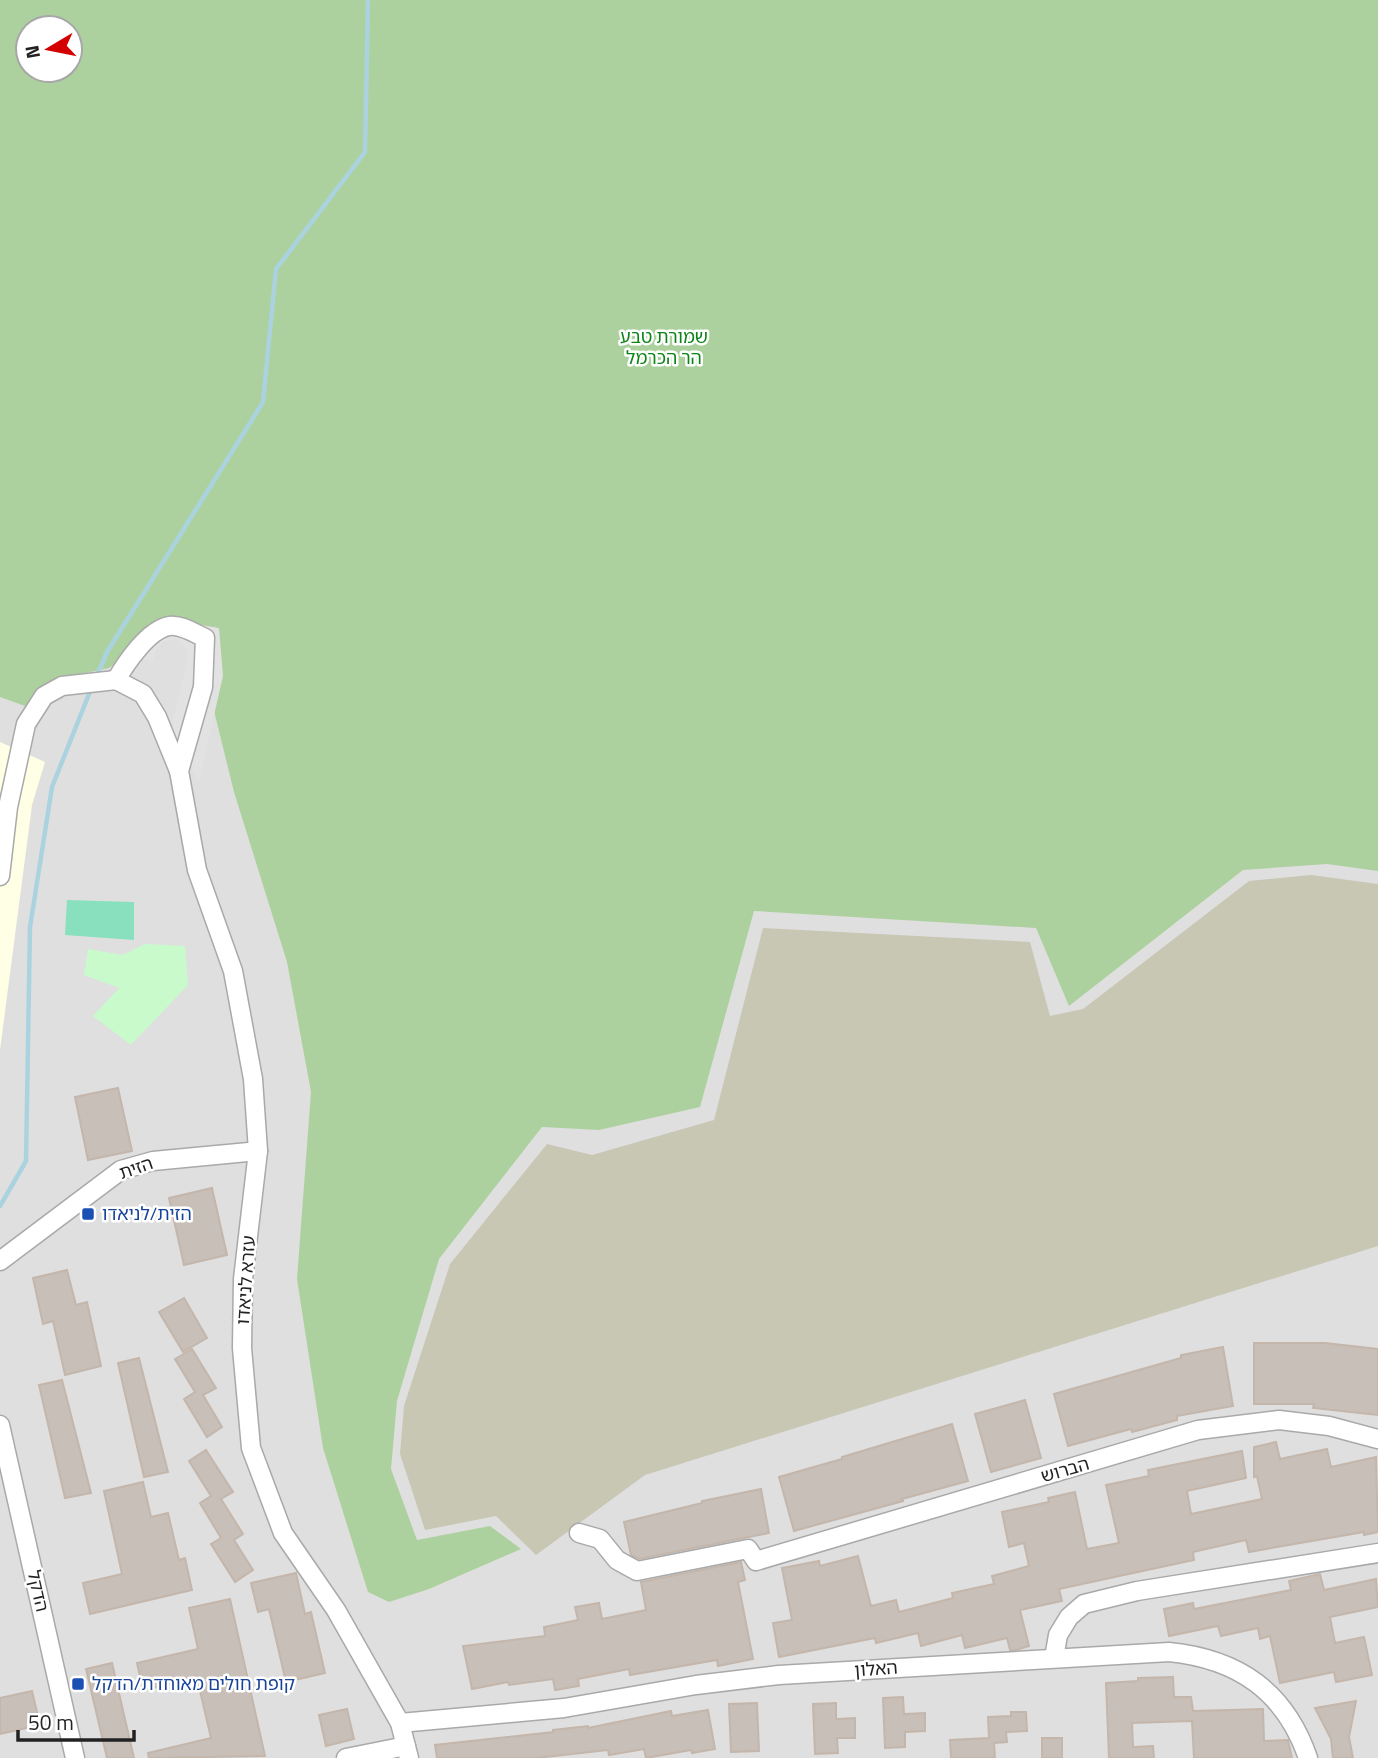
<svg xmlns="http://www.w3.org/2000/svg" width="1378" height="1758" viewBox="0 0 1378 1758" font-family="'Titillium Web','Noto Sans Hebrew',sans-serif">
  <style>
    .residential { fill: #e0dfdf }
    .education { fill: #ffffe5 }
    .construction { fill: #c7c7b4 }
    .forest { fill: #add19e; fill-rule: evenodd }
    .park { fill: #c8facc }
    .pitch { fill: #88e0be }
    .parking { fill: #e2e2e2 }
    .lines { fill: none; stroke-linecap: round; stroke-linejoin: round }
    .stream { stroke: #aad3df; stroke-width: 4.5 }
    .building { fill: #c7bfb8; stroke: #c4b6ab; stroke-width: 2 }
    .minor-casing { stroke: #a9a9a9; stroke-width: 21 }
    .minor { stroke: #fff; stroke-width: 18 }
    .transit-dot { fill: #1a4fb4; stroke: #fff; stroke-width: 2.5 }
    .labels { text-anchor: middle; stroke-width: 5; stroke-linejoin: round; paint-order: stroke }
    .park-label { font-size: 18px; fill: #0c8416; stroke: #fff }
    .street-label { font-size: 18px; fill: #222; stroke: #fff }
    .transit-label { font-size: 18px; fill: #164399; stroke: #fff; text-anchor: start }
  </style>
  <rect width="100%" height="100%" fill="#f2efe9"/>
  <path class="residential" d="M0,539L1378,552V1758H0Z"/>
  <path class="education" d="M0,742L45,762L32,805L0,1050Z"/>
  <path class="construction" d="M1311,875L1378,884V1246L645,1475L536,1555L496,1516L425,1530L400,1454L404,1406L450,1264L547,1144L592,1155L714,1120L763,928L1030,942L1050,1016L1083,1009L1249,881Z"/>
  <path class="forest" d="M0,0H1378V871L1327,864L1243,870L1069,1006L1036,928L754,911L700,1107L599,1130L542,1127L439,1259L397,1401L391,1469L417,1540L490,1526L521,1549L429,1589L389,1602L368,1592L323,1448L297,1279L311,1092L287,962L234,792L201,658L170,630L109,668L52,680L25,706L0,697ZM28,28H70V70H28Z"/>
  <path class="park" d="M145,944L185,946L188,985L131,1045L93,1016L119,988L84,975L88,949L122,955Z"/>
  <path class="pitch" d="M67,900L134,902V940L65,935Z"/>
  <path class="parking" d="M183,622L219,628L223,676L199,781L170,731L186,667V649L177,640L165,641L157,648L152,662L130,655L141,631L154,624Z"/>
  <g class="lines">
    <g class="stream">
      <path d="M96,678L107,652L263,402L276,269L365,152L368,0"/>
      <path d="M0,1206L26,1161L30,927L52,787L91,689"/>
    </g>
  </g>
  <g class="building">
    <path d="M118,1088L132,1151L88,1160L75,1097Z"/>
    <path d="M212,1188L227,1255L184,1265L169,1198Z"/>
    <path d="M67,1270L76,1305L87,1302L101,1366L65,1375L53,1321L43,1324L33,1278Z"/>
    <path d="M184,1298L207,1338L183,1352L159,1312Z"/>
    <path d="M1254,1343H1325L1378,1349V1415L1313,1408L1314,1404H1254Z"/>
    <path d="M1223,1347L1233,1406L1177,1416V1420L1132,1432L1131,1429L1068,1446L1054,1394L1181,1358V1355Z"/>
    <path d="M192,1349L216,1388L203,1395L222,1427L207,1437L184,1399L195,1392L175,1359Z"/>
    <path d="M139,1358L168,1472L144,1477L118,1363Z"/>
    <path d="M62,1380L91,1493L65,1498L39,1385Z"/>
    <path d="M1025,1400L1041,1458L991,1472L975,1414Z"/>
    <path d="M952,1424L968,1481L902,1499L903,1501L794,1531L779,1477L842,1459V1457Z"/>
    <path d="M1276,1442L1280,1459L1327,1449L1331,1467L1376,1457L1378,1532L1364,1535V1532L1249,1552L1246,1540L1193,1552L1194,1560L1059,1589L1062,1601L1020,1610L1029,1646L1016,1650H1010L1007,1638L965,1648L962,1635L921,1646L918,1633L876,1643L875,1638L779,1657L773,1623L792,1620L782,1568L819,1561L820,1566L858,1556L871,1606L896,1600L899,1612L953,1598L952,1593L994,1584L992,1576L1029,1566L1024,1543L1009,1547L1002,1512L1049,1502L1048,1498L1075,1492L1087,1549L1119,1543L1106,1485L1149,1476L1148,1470L1242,1451L1246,1478L1187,1491L1191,1514L1262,1499L1257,1476L1254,1477V1447Z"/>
    <path d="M206,1450L233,1492L221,1499L243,1534L234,1540L253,1570L235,1582L211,1544L221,1538L200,1503L211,1496L189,1461Z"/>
    <path d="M143,1482L151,1517L168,1513L179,1560L185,1558L192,1590L90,1614L83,1583L122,1574L104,1491Z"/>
    <path d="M761,1489L769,1533L639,1559L631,1555L624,1522L702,1503V1501Z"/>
    <path d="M741,1562L745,1580L738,1582L753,1659L718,1666L717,1660L630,1675L629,1669L578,1679L579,1686L555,1690L553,1679L509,1685L508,1682L472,1689L463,1646L545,1636L544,1627L578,1620L575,1607L599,1603L602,1619L646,1610L641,1582Z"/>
    <path d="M296,1573L305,1614L311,1612L325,1673L286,1682L269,1609L258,1612L251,1583Z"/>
    <path d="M1320,1574L1324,1590L1376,1579L1378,1607L1330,1617L1335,1643L1364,1637L1372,1675L1336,1682L1334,1672L1280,1683L1270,1636L1260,1639L1258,1628L1221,1636L1218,1626L1169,1636L1164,1609L1193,1603L1194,1609L1291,1590L1289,1581Z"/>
    <path d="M230,1599L265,1756L149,1758L148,1753L211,1738L197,1678L143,1690L137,1663L198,1649L189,1608Z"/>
    <path d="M112,1663L134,1758H107L86,1669Z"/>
    <path d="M1173,1677L1174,1697H1191L1193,1711L1263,1709L1264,1741L1288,1740L1292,1758H1194L1192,1721L1132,1723L1133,1747L1153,1746L1154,1758H1109L1106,1683L1138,1681V1678Z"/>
    <path d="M32,1691L40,1725L0,1734V1698Z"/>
    <path d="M903,1697L904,1714L925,1713V1731L905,1732V1747L885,1748L883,1698Z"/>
    <path d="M1356,1701L1349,1737L1353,1758H1333L1331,1739L1315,1708Z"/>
    <path d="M757,1703L759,1751L731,1752L729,1704Z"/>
    <path d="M836,1703V1719L855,1718V1738H837L838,1753L815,1754L813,1704Z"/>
    <path d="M347,1709L354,1739L326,1746L319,1715Z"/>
    <path d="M708,1710L715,1749L692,1753L691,1750L646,1758L644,1749L609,1755L608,1750L536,1758H437L435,1745L553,1732V1730L588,1726V1728L671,1711L672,1716Z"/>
    <path d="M1011,1712H1026L1027,1731L1006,1732L1007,1742L994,1743L995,1758H951L950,1740L989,1738L988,1717L1011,1716Z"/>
    <rect x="1042" y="1738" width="20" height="20"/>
  </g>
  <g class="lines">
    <defs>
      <g id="minor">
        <path d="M116,680C126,663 148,630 169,626C181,624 194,633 205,638L203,687L179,771"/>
        <path d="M0,876L8,807L26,724L44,696L62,686L116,680L143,694L157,717L179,771L197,870L233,971L253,1079L258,1151L243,1279L242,1348L251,1448L283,1533L336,1610L400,1723L409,1758"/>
        <path d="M0,1261L121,1170L153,1161L258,1151"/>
        <path d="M0,1425L75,1758"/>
        <path d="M579,1533L600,1539L617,1560L637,1571L748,1549L756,1561L1198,1430L1279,1420L1329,1426L1378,1439"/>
        <path d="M1054,1658L1058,1635L1069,1617L1084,1604L1137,1591L1378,1553"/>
        <path d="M400,1723L564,1708L696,1685L779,1675L1169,1652C1238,1659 1285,1691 1308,1758"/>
        <path d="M346,1758L406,1746"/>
      </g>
    </defs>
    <use href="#minor" class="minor-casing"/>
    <use href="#minor" class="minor"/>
  </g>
  <g class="transit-dot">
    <rect x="81" y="1207" width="14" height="14" rx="3.5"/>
    <rect x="71" y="1677" width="14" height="14" rx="3.5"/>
  </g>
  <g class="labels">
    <g class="park-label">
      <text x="664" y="343">שמורת טבע<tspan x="664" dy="21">הר הכרמל</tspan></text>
    </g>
    <g class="street-label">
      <text transform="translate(136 1168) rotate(-19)" y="6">הזית</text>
      <text transform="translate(246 1280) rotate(-86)" y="6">עזרא לניאדו</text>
      <text transform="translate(1065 1470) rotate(-16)" y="6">הברוש</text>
      <text transform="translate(38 1591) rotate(77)" y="6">הדקל</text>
      <text transform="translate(876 1669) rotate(-4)" y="6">האלון</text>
    </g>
    <g class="transit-label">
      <text x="102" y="1220">הזית/לניאדו</text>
      <text x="92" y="1690">קופת חולים מאוחדת/הדקל</text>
    </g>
  </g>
  <g transform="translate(49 49) rotate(260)"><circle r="33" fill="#ffffff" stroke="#a7a7a7" stroke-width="2"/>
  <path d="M0-5L12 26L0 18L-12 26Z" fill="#d40000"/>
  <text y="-10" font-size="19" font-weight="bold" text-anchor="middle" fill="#222222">N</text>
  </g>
  <path d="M18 1730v10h116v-10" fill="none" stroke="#222222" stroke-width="3.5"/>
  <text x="28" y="1730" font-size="21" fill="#222222" stroke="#ffffff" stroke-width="5" paint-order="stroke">50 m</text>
</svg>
